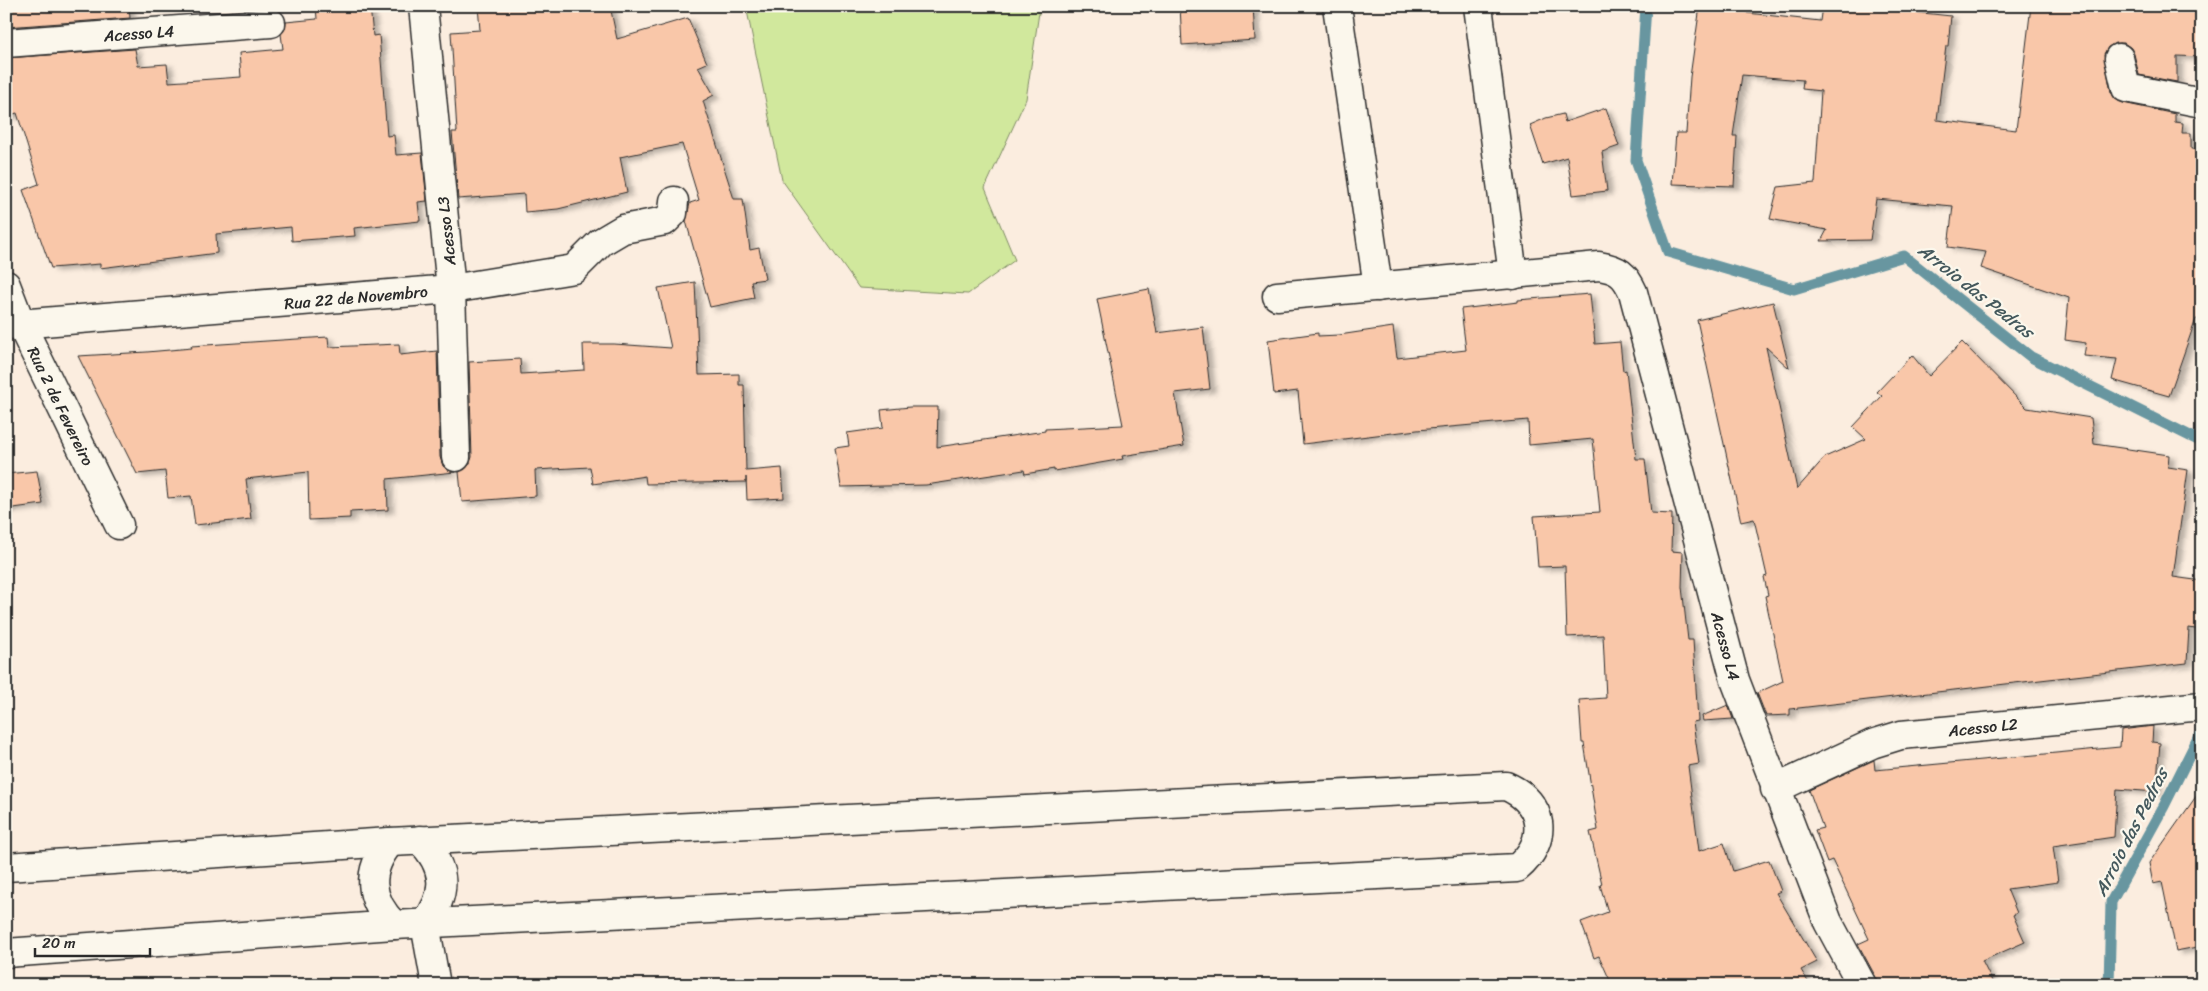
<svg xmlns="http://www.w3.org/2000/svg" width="2208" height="991" viewBox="0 0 2208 991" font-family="Sriracha,sans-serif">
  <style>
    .green { fill: #d1e89d; stroke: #7e8a64 }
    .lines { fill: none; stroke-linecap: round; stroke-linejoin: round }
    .stream { stroke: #6796a0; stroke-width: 11 }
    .building { fill: #f9c7a9; stroke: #2b2b2b; filter: url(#shadow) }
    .street-casing { stroke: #2b2b2b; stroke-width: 31 }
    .street { stroke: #fbf7ec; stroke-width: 28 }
    .labels { text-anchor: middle; stroke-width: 4.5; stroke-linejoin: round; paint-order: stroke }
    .street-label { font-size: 16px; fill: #2b2b2b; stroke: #fbf7ec }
    .water-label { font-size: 18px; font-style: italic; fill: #44585c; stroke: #fbf7ec }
  </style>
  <defs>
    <filter id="shadow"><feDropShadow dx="5.5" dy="3" stdDeviation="2.5" flood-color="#0004"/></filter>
  </defs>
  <rect width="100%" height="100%" fill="#fbeddf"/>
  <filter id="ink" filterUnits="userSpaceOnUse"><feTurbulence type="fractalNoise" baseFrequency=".02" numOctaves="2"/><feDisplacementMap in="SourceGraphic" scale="10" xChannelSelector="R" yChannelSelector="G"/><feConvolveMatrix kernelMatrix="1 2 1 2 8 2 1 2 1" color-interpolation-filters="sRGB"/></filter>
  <g filter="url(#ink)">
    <path class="green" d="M746,6H1040L1026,99L985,188L1015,260L968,294L859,288L782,180Z"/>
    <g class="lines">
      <g class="stream">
        <path d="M1646,6L1636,160L1668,252L1794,289L1904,256L2031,357L2202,442"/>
        <path d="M2109,985L2111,902L2164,806L2202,730"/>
      </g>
    </g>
    <g class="building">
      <path d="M6,6H129L130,18L6,27Z"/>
      <path d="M316,6H370L373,36L379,35L387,136L394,135L396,155L422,153L427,201L418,202L420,221L354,228L355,236L292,241L291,227L216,234L217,253L100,268V264L51,268L23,190L39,184L17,113L6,116V58L135,49L138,66L167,64L169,82L241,77L239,53L283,49L281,34L285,29L286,22L317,19Z"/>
      <path d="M478,6H610L617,39L688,18L707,63L698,67L714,95L703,101L734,199H743L750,250L759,248L765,279L751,281L754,298L710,307L686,221L690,203L699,200L682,144L620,157L627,192L558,209L525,212L524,194L458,199L452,132H457L451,32L480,30Z"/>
      <path d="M1180,6H1253L1255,40L1182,45Z"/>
      <path d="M1700,6H1747V13L1820,21L1822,6H1905L1904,11L1951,16L1948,46H1946L1937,120L2016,130L2031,6H2202V57L2177,56V82L2139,75L2134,54L2131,48L2124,43H2115L2108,47L2104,54L2111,92L2115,99L2123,103L2175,114V122L2183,123L2182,133H2191V149H2202V319H2196L2169,396L2112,380L2117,359L2084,356L2086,343L2065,340L2069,298L1981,268L1986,252L1948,247L1953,206L1876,199L1870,240L1821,241L1827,230L1770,219L1778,187L1815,183L1821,91L1802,89L1803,80L1742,75L1733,136H1737L1734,186L1672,184L1676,133H1686L1690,77Z"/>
      <path d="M1606,108L1619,146L1602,152L1607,191L1573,195L1567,157L1543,164L1530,125L1546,118L1563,114L1565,122Z"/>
      <path d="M695,282L699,375L739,374V385H744L746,471L782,468L784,498L747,500L746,477V482L646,484L645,476L593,484L590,467L535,470L536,496L462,502L459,472L469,465L472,457L469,362L520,359L521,374L584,370L583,344H614L671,348L658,288Z"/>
      <path d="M1149,289L1157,333L1203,327L1210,389L1175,393L1184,446L1122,456L1123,459L1054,471V469L1025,474L1024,470L926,485L841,487L835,448L849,446L847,433L883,428L881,410L910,407H938L937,447L1045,431V429L1123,425L1097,299Z"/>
      <path d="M1590,294L1595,344L1620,342L1623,371L1626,370L1636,459H1645L1651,513L1672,514L1671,551L1683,552L1682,587L1688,640H1693L1698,721L1693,722L1699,764L1688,766L1699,851L1724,843L1733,871L1769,860L1781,891L1776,893L1817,962L1801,970L1810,985H1612L1599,956L1594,958L1581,922L1608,912L1600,885L1602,884L1590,832L1598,830L1584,743H1582L1579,700L1606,698L1603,635L1567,637L1565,566L1538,567L1534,516L1600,512L1593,439L1529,445L1528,420L1417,430L1303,444L1298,391L1274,394L1268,340L1318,333V336L1339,335L1393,327L1397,358L1466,350L1461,309L1518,302V300Z"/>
      <path d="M1773,302L1789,368L1766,347L1797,489L1825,457L1866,439L1853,427L1882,396L1877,392L1912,355L1929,376L1962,342L2027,408L2091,418L2094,444L2169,455L2168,467L2188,470L2173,577L2202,581V630L2189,628L2187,663L1790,709V715L1766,716L1757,693L1783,681L1765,596L1768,595L1764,577L1767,576L1754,519L1741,522L1697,320Z"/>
      <path d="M328,337L329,347L399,344L400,355L437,351L440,457L443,466L448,470L455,472L387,479L388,510L350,512V518L309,520L308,472L246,479L251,519L195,525L191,496L168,498L165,471L137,474L78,356L147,352L192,348L191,346Z"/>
      <path d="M37,471L43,504L6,509V474Z"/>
      <path d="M1728,705L1733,719L1703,721L1702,716Z"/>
      <path d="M2153,726L2152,742L2160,743L2156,792L2117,789L2114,837L2053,846L2058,882L2007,889L2017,913L2013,915L2025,942L1982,961L1994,985H1880L1858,944L1869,939L1832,860L1827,862L1815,830L1823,828L1809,790L1874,760L1875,770L2120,747L2121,730Z"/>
      <path d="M2202,788V946L2176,951L2162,882L2153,884L2149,863Z"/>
    </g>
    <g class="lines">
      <defs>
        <g id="street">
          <path d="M423,6L451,289L456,457"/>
          <path d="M1337,6L1378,287"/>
          <path d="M1478,6L1513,275"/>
          <path d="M6,43L271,23"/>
          <path d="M2119,58L2126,88L2202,103"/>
          <path d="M6,285L21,324L119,525"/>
          <path d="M1277,296L1599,266C1618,269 1625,274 1633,292L1735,680L1828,922L1862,985"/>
          <path d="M6,325L451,289L574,269L601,242L623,229L665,221L673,213L674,201"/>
          <path d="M1775,789L1872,744L1901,735L2202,706"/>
          <path d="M420,840C447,867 448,894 425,924L436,985"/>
          <path d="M390,842C366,871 368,899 394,925"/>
          <path d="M6,867L390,842L1506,786C1545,803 1549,841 1517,868L394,925L6,953"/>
        </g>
      </defs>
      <use href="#street" class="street-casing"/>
      <use href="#street" class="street"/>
    </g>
  </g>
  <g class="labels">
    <g class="street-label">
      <text transform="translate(139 33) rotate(-4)" y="6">Acesso L4</text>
      <text transform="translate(446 231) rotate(-96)" y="6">Acesso L3</text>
      <text transform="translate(356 297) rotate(-5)" y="6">Rua 22 de Novembro</text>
      <text transform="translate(61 406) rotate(64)" y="6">Rua 2 de Fevereiro</text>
      <text transform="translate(1726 646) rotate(75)" y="6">Acesso L4</text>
      <text transform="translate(1983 727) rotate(-6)" y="6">Acesso L2</text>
    </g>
    <g class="water-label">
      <text transform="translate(1976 291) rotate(38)" y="6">Arroio das Pedras</text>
      <text transform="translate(2131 832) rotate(-63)" y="6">Arroio das Pedras</text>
    </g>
  </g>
  <rect width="2208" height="991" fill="none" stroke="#fbf7ec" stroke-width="25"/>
  <rect x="12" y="12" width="2183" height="966" fill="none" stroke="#2b2b2b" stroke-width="2" filter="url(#ink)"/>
  <path d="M35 948v8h115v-8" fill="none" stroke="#2b2b2b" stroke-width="2.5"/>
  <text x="42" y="948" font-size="15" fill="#2b2b2b" stroke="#fbf7ec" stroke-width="4" paint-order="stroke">20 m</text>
</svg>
